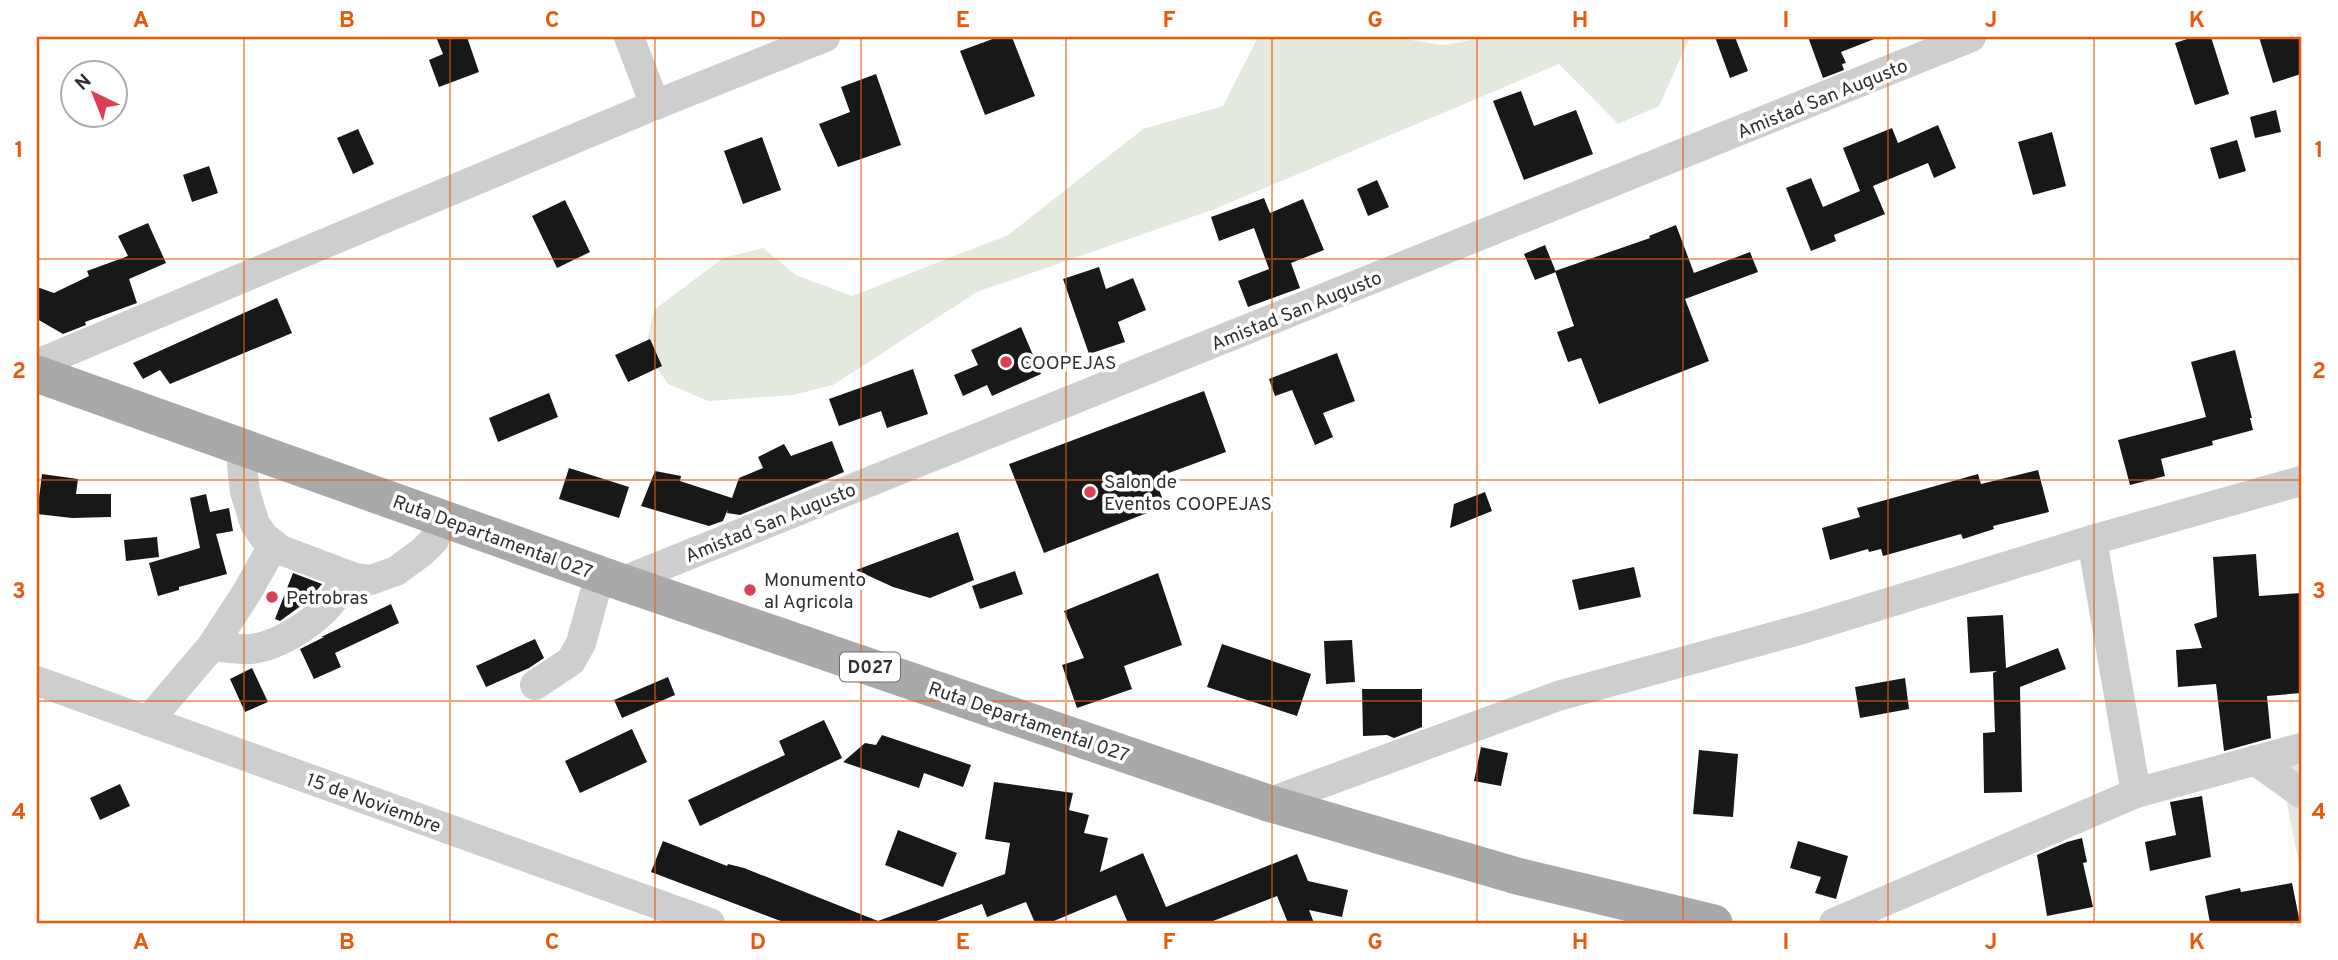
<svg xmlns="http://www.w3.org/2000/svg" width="2338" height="960" viewBox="0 0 2338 960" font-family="Overpass,sans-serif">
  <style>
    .green { fill: #e4e9dd }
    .building { fill: #181818 }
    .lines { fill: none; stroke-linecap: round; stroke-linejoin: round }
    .minor { stroke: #cecece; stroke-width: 30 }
    .major { stroke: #a9a9a9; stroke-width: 37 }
    .grid { fill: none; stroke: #e8590c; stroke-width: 2; stroke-opacity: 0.55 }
    .poi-dot { fill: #da4055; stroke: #fff; stroke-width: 2.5 }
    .labels { text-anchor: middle; stroke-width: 7; stroke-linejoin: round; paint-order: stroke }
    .shield { fill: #fff; stroke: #6f6f6f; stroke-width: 2 }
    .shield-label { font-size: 18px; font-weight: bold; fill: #313131 }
    .street-label { font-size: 19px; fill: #313131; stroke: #fff }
    .poi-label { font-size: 19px; fill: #313131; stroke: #fff; text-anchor: start }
    .neatline { fill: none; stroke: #e8590c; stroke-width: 2.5 }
    .grid-label { font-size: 23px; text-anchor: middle; font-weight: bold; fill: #e8590c }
  </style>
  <rect width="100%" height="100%" fill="#fff"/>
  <g class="green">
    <path d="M1258,37H1392L1443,45L1488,37H1690L1659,106L1618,124L1559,64L1215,209L977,292L833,385L793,395L708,401L668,384L645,350L654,310L723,258L763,248L796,275L852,296L1008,235L1143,129L1223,106Z"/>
    <path d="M2301,764V875L2280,768Z"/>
  </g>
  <g class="building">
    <path d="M436,37H467L479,72L439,87L429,60L443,54Z"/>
    <path d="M998,37H1012L1035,96L985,115L960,51Z"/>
    <path d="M1715,37H1735L1748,71L1730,78Z"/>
    <path d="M1808,37H1876L1877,38L1841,52L1846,63L1842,64L1844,70L1823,78Z"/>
    <path d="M2193,37H2211L2229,94L2195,105L2175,43Z"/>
    <path d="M2259,37H2301V74L2273,83Z"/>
    <path d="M876,74L901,145L838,167L819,124L850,112L841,87Z"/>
    <path d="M1521,91L1534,126L1576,110L1593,154L1524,180L1493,101Z"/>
    <path d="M2276,110L2281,132L2255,138L2250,117Z"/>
    <path d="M1938,125L1956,168L1934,178L1928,163L1873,186L1885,214L1834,235L1836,241L1811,251L1786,188L1811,178L1823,207L1860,191L1843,148L1892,128L1898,143Z"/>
    <path d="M358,129L374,164L353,174L337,138Z"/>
    <path d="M2052,132L2066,186L2033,195L2018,142Z"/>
    <path d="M762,137L781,190L743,204L724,151Z"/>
    <path d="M2237,140L2246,171L2219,179L2210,148Z"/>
    <path d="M209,166L218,193L192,202L183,175Z"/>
    <path d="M1377,180L1389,207L1368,216L1357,189Z"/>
    <path d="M1264,198L1270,213L1303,199L1324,250L1291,263L1300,288L1248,307L1238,281L1269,269L1254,228L1219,241L1211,217Z"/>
    <path d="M565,200L590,252L557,268L532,216Z"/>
    <path d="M148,223L166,263L129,279L137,303L85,322L86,325L63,334L37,319V287L54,293L89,276L87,271L128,256L118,236Z"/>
    <path d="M1676,225L1694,273L1750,252L1758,272L1685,299L1709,361L1599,404L1581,358L1568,362L1557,332L1574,326L1555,271L1650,238L1649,236Z"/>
    <path d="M1545,245L1556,272L1535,280L1524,254Z"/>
    <path d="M1099,267L1106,289L1133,278L1146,310L1118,322L1125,342L1089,354L1063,279Z"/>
    <path d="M277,298L292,333L170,384L160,370L143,379L133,363Z"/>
    <path d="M1021,327L1041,374L992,396L987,385L963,396L954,375L978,365L971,350Z"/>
    <path d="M650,339L662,366L628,382L615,355Z"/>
    <path d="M2235,350L2252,418H2250L2253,430L2212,441L2213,445L2161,459L2165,476L2130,485L2118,440L2206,417L2191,362Z"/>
    <path d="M1337,353L1355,401L1323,413L1333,437L1315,445L1292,390L1275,396L1269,379Z"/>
    <path d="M913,369L928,414L887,428L881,411L839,426L829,399Z"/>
    <path d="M1204,391L1226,452L1155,478L1165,506L1044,553L1009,464Z"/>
    <path d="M549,393L558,417L498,442L489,418Z"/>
    <path d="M832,441L844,472L740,515L727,513L728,509L723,521L709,526L641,506L655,471L681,476L680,481L732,498L739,478L763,468L758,457L784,444L791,456Z"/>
    <path d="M569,468L629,487L619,518L559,499Z"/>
    <path d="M2038,470L2049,512L1993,526L1994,529L1963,539L1961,534L1883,556L1881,549L1869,552L1868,549L1830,560L1822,528L1860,517L1857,508L1978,474L1981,484Z"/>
    <path d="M42,474L78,479L76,494H111V517L72,518L37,514Z"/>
    <path d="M1485,492L1492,511L1450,528L1454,504Z"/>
    <path d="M206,494L210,512L229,508L233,531L216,534L227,574L179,587V590L158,596L149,563L200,548L190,498Z"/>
    <path d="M958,532L974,580L930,598L893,587L856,570Z"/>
    <path d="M157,537L159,557L126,561L124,540Z"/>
    <path d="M2256,554L2259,596L2301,593V693L2267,696L2271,738L2224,751L2216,684L2178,687L2176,650L2202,648L2194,624L2217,617L2213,557Z"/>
    <path d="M1634,567L1641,597L1579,610L1572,580Z"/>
    <path d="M1015,571L1023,594L980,609L972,586Z"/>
    <path d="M293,573L322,584L309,600L280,621L275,619Z"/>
    <path d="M1158,573L1182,645L1124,666L1132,689L1077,708L1062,665L1084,658L1064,611Z"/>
    <path d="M391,604L399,623L335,653L341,667L314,679L300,649L324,637H321Z"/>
    <path d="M2003,615L2006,668L2058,648L2066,669L2020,687L2022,792L1984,793L1983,733L1995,732L1993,673L1997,671L1970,673L1967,617Z"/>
    <path d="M535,639L544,658L529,668L486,687L476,666Z"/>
    <path d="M1352,640L1355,682L1326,684L1324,641Z"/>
    <path d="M1222,644L1311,674L1297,716L1207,687Z"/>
    <path d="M252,668L268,702L245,712L230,679Z"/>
    <path d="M668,677L675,695L622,718L614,700Z"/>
    <path d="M1905,678L1909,709L1860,718L1855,687Z"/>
    <path d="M1362,689H1422V727L1394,738L1387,735L1363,736Z"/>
    <path d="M824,720L842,758L700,826L688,800L785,755L779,741Z"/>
    <path d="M632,729L647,762L580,793L565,761Z"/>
    <path d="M882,735L971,765L963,787L924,773L919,788L843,762L865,743L876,745Z"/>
    <path d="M1481,747L1508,753L1501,786L1474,781Z"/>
    <path d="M1699,750L1738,754L1733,817L1693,814Z"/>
    <path d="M994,782L1073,793L1069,810L1089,815L1084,833L1108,838L1100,872L1143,853L1166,907L1297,854L1308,881L1348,890L1342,917L1309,910L1314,923H1288L1277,896L1208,923H1128L1116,895L1049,923H1035L1026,902L987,917L982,904L931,923H786L651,872L663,841L727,866L728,864L744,868L878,921L1005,874L1010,843L985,839Z"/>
    <path d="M120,784L130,806L100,820L90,798Z"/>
    <path d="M2202,796L2211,857L2150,871L2145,842L2176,835L2170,802Z"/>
    <path d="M898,830L957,853L943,887L885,865Z"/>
    <path d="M2082,838L2087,862L2083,863L2093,907L2047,916L2037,855L2067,842Z"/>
    <path d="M1798,841L1848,856L1836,899L1815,893L1821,877L1790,868Z"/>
    <path d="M2292,883L2300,923H2210L2205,896L2240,888L2241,892Z"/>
  </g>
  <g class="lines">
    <g class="minor">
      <path d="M629,37L655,105"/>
      <path d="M37,364L655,105L825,37"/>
      <path d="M248,449L242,465L245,492L255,524L264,537L281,550L355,578L371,580L396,571L422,552L434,540L443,519"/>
      <path d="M2092,540L2136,793"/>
      <path d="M621,582L1971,37"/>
      <path d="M212,646C225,647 238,650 251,649C280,646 321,619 336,595C340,589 343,581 346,575"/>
      <path d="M37,681L710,923"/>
      <path d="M535,685L571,661L581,643L600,574"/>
      <path d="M148,721L212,646L247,592L273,546"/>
      <path d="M2255,760L2301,793"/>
      <path d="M1268,803L1558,696L1806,628L2092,540L2301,481"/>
      <path d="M1834,923L2136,793L2301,748"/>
    </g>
    <path class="major" d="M37,374L621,582L1268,803L1517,876L1714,923"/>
  </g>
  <path class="grid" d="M244,37V923M450,37V923M655,37V923M861,37V923M1066,37V923M1272,37V923M1477,37V923M1683,37V923M1888,37V923M2094,37V923M37,259H2301M37,480H2301M37,701H2301"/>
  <g class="poi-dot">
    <circle cx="1006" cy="362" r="7"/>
    <circle cx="1090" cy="492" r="7"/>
    <circle cx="750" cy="590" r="7"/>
    <circle cx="272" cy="597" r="7"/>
  </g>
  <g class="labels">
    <rect class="shield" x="840" y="652.5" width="60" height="29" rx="5"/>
    <g class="shield-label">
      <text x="870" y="673">D027</text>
    </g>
    <g class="street-label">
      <text transform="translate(1822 98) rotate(-22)" y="7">Amistad San Augusto</text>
      <text transform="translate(1296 310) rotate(-22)" y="7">Amistad San Augusto</text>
      <text transform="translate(770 522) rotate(-22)" y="7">Amistad San Augusto</text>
      <text transform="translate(493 536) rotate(20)" y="7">Ruta Departamental 027</text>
      <text transform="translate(1029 721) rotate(19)" y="7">Ruta Departamental 027</text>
      <text transform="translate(374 802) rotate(20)" y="7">15 de Noviembre</text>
    </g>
    <g class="poi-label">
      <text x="1020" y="369">COOPEJAS</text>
      <text x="1104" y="488">Salon de<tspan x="1104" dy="22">Eventos COOPEJAS</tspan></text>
      <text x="764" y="586">Monumento<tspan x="764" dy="22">al Agricola</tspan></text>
      <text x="286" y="604">Petrobras</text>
    </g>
  </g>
  <rect width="2338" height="960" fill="none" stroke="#ffffff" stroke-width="77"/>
  <g transform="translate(94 94) rotate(317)"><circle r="33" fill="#ffffff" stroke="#adadad" stroke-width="2"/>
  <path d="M0-5L12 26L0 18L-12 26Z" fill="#da4055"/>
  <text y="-10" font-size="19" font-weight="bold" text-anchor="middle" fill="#313131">N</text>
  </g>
  <rect x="38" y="38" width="2262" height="884" class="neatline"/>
  <g class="grid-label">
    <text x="141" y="27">A</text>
    <text x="347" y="27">B</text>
    <text x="552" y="27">C</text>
    <text x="758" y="27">D</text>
    <text x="963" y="27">E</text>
    <text x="1169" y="27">F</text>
    <text x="1375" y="27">G</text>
    <text x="1580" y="27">H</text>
    <text x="1786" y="27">I</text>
    <text x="1991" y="27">J</text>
    <text x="2197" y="27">K</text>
    <text x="19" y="157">1</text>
    <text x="2319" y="157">1</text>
    <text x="19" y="378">2</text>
    <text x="2319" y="378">2</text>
    <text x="19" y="598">3</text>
    <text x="2319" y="598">3</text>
    <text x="19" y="819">4</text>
    <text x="2319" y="819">4</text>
    <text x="141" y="949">A</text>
    <text x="347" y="949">B</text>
    <text x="552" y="949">C</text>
    <text x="758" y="949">D</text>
    <text x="963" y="949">E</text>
    <text x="1169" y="949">F</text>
    <text x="1375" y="949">G</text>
    <text x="1580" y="949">H</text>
    <text x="1786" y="949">I</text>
    <text x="1991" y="949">J</text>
    <text x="2197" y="949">K</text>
  </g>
</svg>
